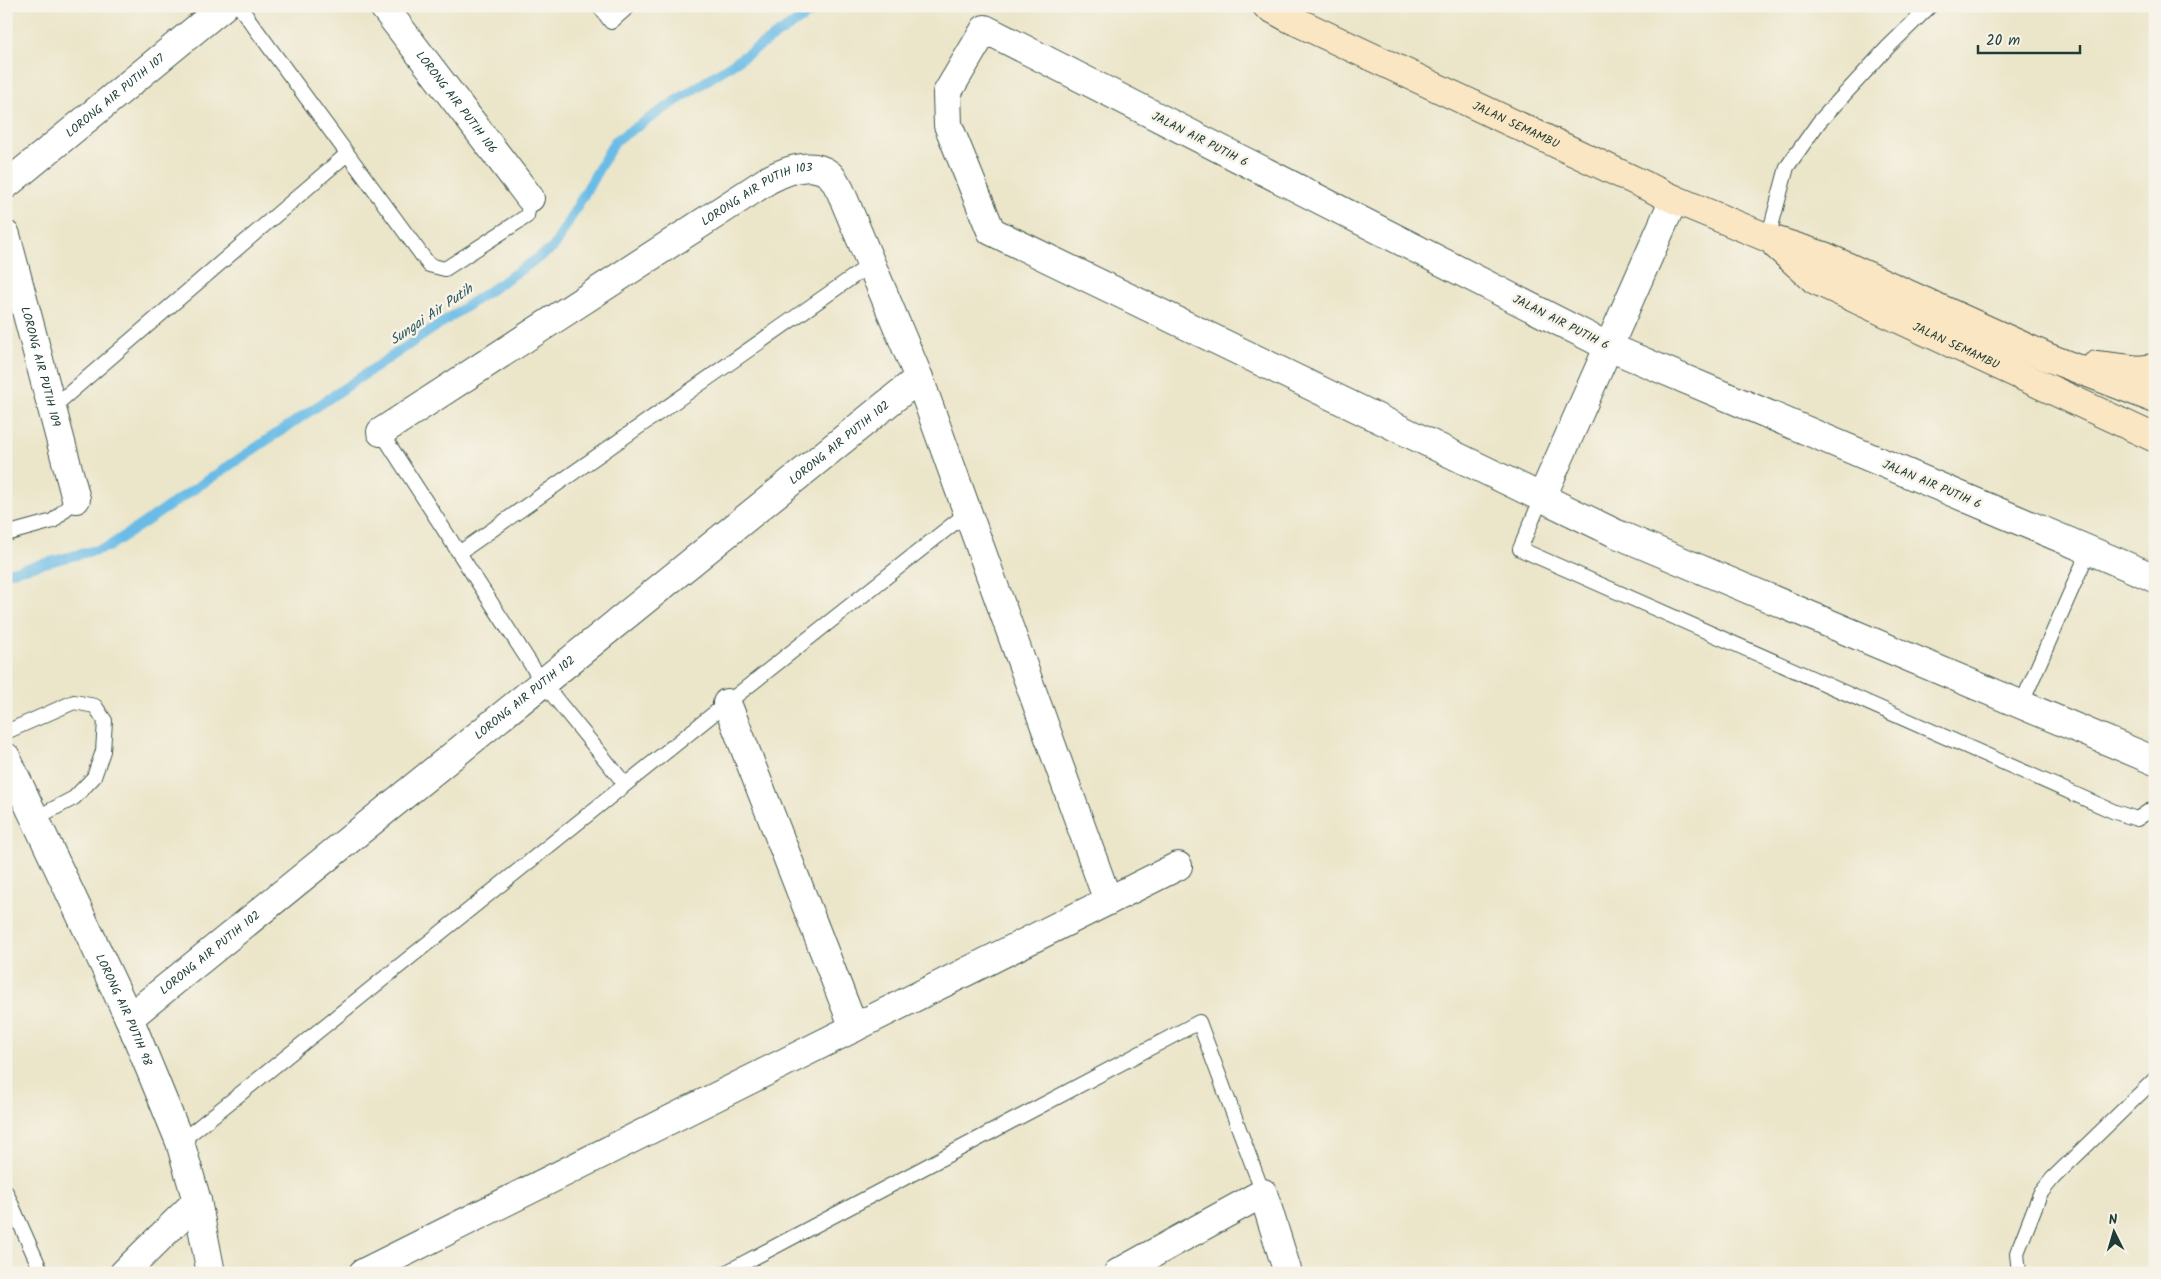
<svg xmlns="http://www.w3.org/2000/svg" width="2161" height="1279" viewBox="0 0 2161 1279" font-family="Kalam,sans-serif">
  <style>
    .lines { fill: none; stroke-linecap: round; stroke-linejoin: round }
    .stream { stroke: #6bbce6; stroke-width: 10 }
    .lane-casing { stroke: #3e564a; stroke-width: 16 }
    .street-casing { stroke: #3e564a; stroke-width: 30 }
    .secondary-casing { stroke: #3e564a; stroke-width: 30 }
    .lane { stroke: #fff; stroke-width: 14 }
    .street { stroke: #fff; stroke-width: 28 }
    .secondary { stroke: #fbe6c4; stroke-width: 28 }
    .labels { text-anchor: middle; stroke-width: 5; stroke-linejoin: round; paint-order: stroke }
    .street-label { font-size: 12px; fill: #1f3d34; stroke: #f7f3e8 }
    .water-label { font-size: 14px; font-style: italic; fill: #325d60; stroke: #f7f3e8 }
  </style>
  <rect width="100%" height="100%" fill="#f7f3e8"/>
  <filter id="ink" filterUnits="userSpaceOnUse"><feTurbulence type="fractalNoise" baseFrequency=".02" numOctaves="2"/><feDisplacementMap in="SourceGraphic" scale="10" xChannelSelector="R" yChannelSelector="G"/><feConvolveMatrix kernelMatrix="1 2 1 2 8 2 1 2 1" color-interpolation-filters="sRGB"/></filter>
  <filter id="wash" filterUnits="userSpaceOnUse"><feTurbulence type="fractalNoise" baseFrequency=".0096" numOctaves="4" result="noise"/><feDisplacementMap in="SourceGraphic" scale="20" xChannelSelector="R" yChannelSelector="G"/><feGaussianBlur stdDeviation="1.12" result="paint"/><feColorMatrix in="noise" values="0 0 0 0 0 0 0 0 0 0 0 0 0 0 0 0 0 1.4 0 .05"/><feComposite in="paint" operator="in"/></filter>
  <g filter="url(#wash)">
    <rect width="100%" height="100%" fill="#ebe5c9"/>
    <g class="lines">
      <path class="stream" d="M6,573L108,547L553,248L615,141L810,13L807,6"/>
    </g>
  </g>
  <g filter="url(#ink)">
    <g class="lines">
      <defs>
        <g id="lane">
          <path d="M239,6L429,265L445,269L527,216L530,198"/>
          <path d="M599,6L611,22L629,6"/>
          <path d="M1768,238L1787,167L1819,122L1888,47L1930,6"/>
          <path d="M52,408L347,154"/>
          <path d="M381,432L543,683L625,784"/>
          <path d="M1542,497L1520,549L2115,812L2137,819L2155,807"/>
          <path d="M6,534L53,521L76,499"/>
          <path d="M459,553L871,264"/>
          <path d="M2021,705L2089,550"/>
          <path d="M6,732L74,702L95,706L105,721L103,751L94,777L74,798L34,819"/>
          <path d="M180,1142L727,703L967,513"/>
          <path d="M6,1192L42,1273"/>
          <path d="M725,1273L1199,1022L1263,1193"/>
          <path d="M2019,1273L2017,1253L2040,1194L2053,1178L2155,1079"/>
        </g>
        <g id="street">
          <path id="s1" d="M383,6L530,198"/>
          <path id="s2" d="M6,185L224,6"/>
          <path id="s3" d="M6,235L76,499"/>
          <path id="s4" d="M381,432L768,180C785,171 811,160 829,174C833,177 837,185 840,190L919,378L1108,901"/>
          <path d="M1542,497L1674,199"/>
          <path d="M2155,578L1609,347L985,29L947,93L948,125L991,231L1617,534L2155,761"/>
          <path d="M727,703L854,1028"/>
          <path id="s5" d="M6,757L129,1018L180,1142L197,1201L211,1273"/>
          <path id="s6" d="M129,1018L919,378"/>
          <path d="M124,1273L197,1201"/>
          <path d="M363,1273L1178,866"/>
          <path d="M1118,1273L1263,1193L1288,1273"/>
        </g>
        <g id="secondary">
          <path id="s7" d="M1267,6L1289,18L1674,199L1768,238L1824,256L2047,357L2155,399"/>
          <path id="s8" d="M1776,245L1815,280L2155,438"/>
          <path d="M2096,365L2139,370L2155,368"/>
        </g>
      </defs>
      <use href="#lane" class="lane-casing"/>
      <use href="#street" class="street-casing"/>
      <use href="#secondary" class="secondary-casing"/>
      <use href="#lane" class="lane"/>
      <use href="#street" class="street"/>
      <use href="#secondary" class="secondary"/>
    </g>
  </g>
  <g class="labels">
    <g class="street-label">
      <text dy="4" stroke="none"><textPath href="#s2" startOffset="141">LORONG AIR PUTIH 107</textPath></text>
      <text dy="4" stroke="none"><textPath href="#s1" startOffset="121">LORONG AIR PUTIH 106</textPath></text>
      <text dy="4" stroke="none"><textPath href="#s7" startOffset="276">JALAN SEMAMBU</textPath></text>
      <text transform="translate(1200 139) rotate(27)" y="4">JALAN AIR PUTIH 6</text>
      <text dy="4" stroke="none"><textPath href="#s4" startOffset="446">LORONG AIR PUTIH 103</textPath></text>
      <text transform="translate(1561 322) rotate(27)" y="4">JALAN AIR PUTIH 6</text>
      <text dy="4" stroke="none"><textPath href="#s8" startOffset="208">JALAN SEMAMBU</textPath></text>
      <text dy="4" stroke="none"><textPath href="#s3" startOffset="136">LORONG AIR PUTIH 109</textPath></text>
      <text dy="4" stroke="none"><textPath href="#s6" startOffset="914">LORONG AIR PUTIH 102</textPath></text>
      <text transform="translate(1932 484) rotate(23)" y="4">JALAN AIR PUTIH 6</text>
      <text dy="4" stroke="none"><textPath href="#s6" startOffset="509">LORONG AIR PUTIH 102</textPath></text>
      <text dy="4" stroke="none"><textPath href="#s6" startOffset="104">LORONG AIR PUTIH 102</textPath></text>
      <text dy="4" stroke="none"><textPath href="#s5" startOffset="279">LORONG AIR PUTIH 98</textPath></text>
    </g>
    <g class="water-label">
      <text transform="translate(431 314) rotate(-34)" y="5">Sungai Air Putih</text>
    </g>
  </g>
  <rect width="2161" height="1279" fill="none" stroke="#f7f3e8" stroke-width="25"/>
  <g transform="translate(2114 1232) rotate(355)" stroke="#f7f3e8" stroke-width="4" paint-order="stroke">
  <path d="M0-4L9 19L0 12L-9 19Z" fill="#1f3d34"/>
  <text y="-8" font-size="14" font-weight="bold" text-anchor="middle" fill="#1f3d34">N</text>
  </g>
  <path d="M1978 45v8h102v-8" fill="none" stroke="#1f3d34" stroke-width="2.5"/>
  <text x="1986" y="45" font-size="15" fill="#1f3d34" stroke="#f7f3e8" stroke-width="4" paint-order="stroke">20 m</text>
</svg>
